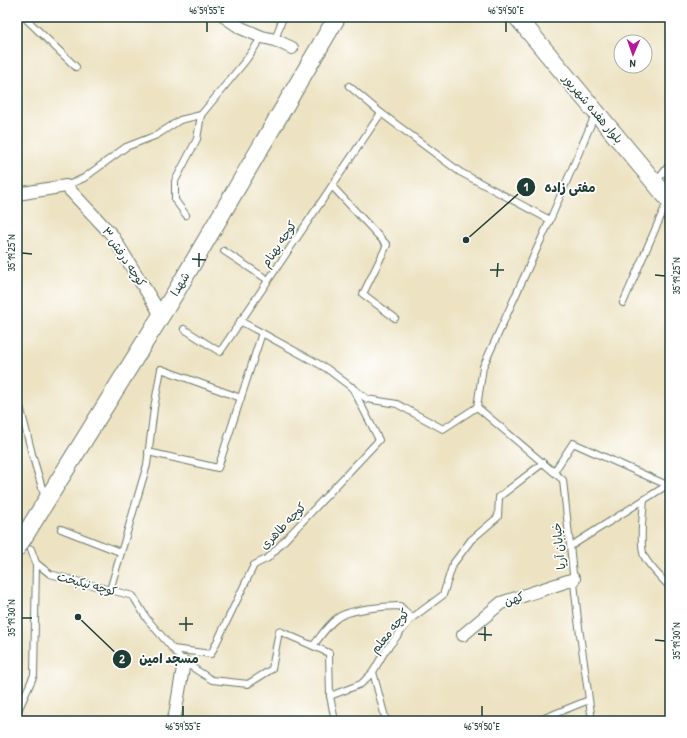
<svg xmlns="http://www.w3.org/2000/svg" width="687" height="738" viewBox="0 0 687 738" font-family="'Patrick Hand','Playpen Sans Arabic',sans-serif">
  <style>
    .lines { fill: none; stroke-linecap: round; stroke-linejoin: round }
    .service-casing { stroke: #677766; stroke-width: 8 }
    .minor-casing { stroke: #677766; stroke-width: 14 }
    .secondary-casing { stroke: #677766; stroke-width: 19 }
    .service { stroke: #fff; stroke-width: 6 }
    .minor { stroke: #fff; stroke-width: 12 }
    .secondary { stroke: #fff; stroke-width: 17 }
    .ticks { fill: none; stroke: #1f3d34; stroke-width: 1.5 }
    .labels { text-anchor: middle; stroke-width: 3.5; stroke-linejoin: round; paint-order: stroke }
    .street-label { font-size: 12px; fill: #1f3d34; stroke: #fff }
    .leader { fill: none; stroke: #1f3d34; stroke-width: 1.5 }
    .callout-dot { fill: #1f3d34; stroke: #fff; stroke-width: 1.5 }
    .mark-label { font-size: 12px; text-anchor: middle; font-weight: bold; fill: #fff }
    .callout-label { font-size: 13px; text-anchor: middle; font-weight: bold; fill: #1f3d34; stroke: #fff; stroke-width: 3.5; stroke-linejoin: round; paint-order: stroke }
    .neatline { fill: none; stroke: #1f3d34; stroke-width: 1.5 }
    .ticks-label { font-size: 10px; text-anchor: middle; fill: #1f3d34 }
  </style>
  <rect width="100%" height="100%" fill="#fff"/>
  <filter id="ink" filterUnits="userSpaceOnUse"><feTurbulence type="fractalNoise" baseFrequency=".025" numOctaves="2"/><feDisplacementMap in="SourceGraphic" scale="8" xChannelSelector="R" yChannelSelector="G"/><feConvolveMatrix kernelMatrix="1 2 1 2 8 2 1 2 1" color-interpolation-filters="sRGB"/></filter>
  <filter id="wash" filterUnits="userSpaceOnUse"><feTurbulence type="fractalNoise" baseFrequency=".012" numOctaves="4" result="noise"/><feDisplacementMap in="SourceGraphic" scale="16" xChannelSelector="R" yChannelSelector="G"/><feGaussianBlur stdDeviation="0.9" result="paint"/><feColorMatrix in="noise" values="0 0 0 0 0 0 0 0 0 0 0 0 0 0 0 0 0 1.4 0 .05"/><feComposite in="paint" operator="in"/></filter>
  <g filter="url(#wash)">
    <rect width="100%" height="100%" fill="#ede3c3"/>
  </g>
  <g filter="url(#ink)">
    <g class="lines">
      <defs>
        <g id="service">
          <path d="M24,17L76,67"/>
          <path d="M275,40L283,17"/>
          <path d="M349,86L381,113L460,172L550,220"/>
          <path d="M656,182L670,164"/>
          <path d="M66,186L84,178L126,147L157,135L180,120L201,115"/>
          <path d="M332,186L387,245L363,294L395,318"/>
          <path d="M186,215L175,200V181L197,139L201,115L246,60L262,37"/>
          <path d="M224,251L268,280"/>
          <path d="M623,303L668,200"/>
          <path d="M240,321L326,368L367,399L397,404L443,429L477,407"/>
          <path d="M184,329L220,352L381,113"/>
          <path d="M17,394L32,454L45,498"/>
          <path d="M477,407L563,480L578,620L592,721"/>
          <path d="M477,407L483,367L550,220L595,115"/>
          <path d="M148,452L218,468L262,333"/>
          <path d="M554,472L573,443L667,485"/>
          <path d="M644,500C643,513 639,544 644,556C649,566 662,579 670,587"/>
          <path d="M61,529L120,552"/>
          <path d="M571,546L669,484"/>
          <path d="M31,549L36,563L50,574L133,596L147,619L184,662L212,680L248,684L272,669L279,631L329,653L330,696L335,721"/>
          <path d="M110,590L147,465L154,408L161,369L241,398"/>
          <path d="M313,646C320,637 327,626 336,619C347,609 385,606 400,606L412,618"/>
          <path d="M173,649L211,654L254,565L268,558L379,440L352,387"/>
          <path d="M373,672L386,721"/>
          <path d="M330,696L361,684L373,672L385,651L412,618L443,595L453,564L471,540L498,517L499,497L543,463"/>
          <path d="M17,713L34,675L36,563"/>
          <path d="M289,721V719"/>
          <path d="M537,721L589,700"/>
        </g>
        <g id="minor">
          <path d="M225,17L241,28L262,37L275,40L292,48"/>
          <path d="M17,194L66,186L112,235L161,315"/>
          <path d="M463,635L501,603L574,579"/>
          <path d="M173,721L175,715L184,662"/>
        </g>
        <g id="secondary">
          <path d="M517,17L670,201"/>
          <path d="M17,548L177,290L337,17"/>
        </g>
      </defs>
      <use href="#service" class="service-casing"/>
      <use href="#minor" class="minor-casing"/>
      <use href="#secondary" class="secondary-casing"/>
      <use href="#service" class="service"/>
      <use href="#minor" class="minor"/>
      <use href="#secondary" class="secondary"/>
    </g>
  </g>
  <path class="ticks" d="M207,32V22M506,32V22M22,253L32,254M192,259L206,260M199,267V253M490,270H504M655,275L665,276M497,277L498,263M22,618H32M179,624H193M186,631V617M478,634L492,635M655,640L665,641M485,641V627M183,716V706M482,716V706"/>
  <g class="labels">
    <g class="street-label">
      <text transform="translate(593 109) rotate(50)" y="4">بلوار هفده شهریور</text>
      <text transform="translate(279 244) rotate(-56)" y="4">کوچه بهنام</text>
      <text transform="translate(124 257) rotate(56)" y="4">کوچه درفش ۳</text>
      <text transform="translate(180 284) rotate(-59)" y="4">شهدا</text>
      <text transform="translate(283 526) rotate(-46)" y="4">کوچه طاهری</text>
      <text transform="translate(559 546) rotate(-96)" y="4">خیابان آریا</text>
      <text transform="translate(87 584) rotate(15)" y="4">کوچه نیکبخت</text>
      <text transform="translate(514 599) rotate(-19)" y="4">کهن</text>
      <text transform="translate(390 631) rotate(-51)" y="4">کوچه معلم</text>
    </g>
  </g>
  <path class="leader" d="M466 240L526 187M78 617L122 659"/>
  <g class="callout-dot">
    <circle cx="466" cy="240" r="4"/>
    <circle cx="78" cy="617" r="4"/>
    <circle cx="526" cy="187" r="10"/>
    <circle cx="122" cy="659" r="10"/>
  </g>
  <g class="mark-label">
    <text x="526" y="191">1</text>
    <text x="122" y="663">2</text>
  </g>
  <g class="callout-label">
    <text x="570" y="192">مفتی زاده</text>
    <text x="169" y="663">مسجد امین</text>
  </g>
  <rect width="687" height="738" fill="none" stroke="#fff" stroke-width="44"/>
  <g transform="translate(633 54) rotate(182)"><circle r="19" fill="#ffffff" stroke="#a5b1ae"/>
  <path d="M0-3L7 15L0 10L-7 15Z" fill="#b5179e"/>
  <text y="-6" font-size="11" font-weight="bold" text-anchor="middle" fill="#1f3d34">N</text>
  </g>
  <rect x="22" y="22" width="643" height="694" class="neatline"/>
  <g class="ticks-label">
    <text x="207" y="14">46°59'55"E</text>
    <text x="506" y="14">46°59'50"E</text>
    <text transform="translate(11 253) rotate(-90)" y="4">35°19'25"N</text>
    <text transform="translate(676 276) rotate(-90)" y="4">35°19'25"N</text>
    <text transform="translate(11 618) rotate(-90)" y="4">35°19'30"N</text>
    <text transform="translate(676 641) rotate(-90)" y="4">35°19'30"N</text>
    <text x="183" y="730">46°59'55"E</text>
    <text x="482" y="730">46°59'50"E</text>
  </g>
</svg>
